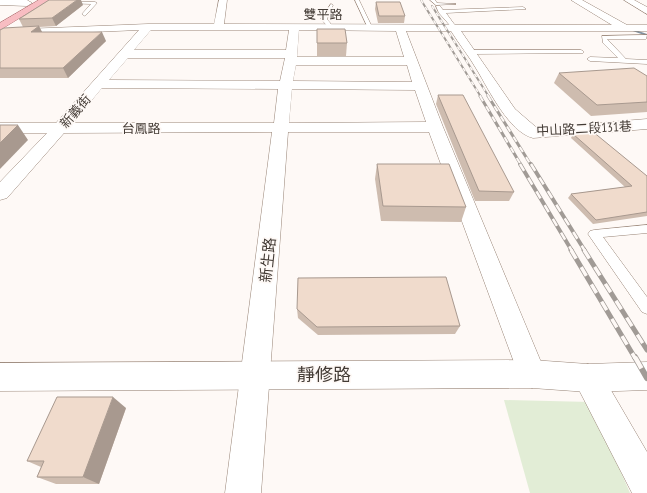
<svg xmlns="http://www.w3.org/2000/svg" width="647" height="493" viewBox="0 0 647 493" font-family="'PT Sans Narrow','Noto Sans TC',sans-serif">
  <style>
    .green { fill: #e2edd6 }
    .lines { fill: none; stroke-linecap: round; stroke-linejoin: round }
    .stream { fill: #8192a1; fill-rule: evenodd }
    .service-casing { stroke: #988476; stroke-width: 1 }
    .minor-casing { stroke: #988476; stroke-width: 1 }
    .tertiary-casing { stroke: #988476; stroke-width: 1 }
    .primary-casing { stroke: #b67376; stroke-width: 1 }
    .service { fill: #fff; fill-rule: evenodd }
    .minor { fill: #fff; fill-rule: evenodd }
    .tertiary { fill: #fff; fill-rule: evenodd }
    .primary { fill: #f8bdc2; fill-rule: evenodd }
    .rail-far4-casing { stroke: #a19b96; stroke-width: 2 }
    .rail-far3-casing { stroke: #a19b96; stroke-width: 3 }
    .rail-far2-casing { stroke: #a19b96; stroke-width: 4 }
    .rail-far1-casing { stroke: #a19b96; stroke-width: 5 }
    .rail-casing { stroke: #a19b96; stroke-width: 6 }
    .rail-far4 { stroke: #fef9f6; stroke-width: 1.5; stroke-dasharray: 4; stroke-linecap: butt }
    .rail-far3 { stroke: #fef9f6; stroke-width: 2; stroke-dasharray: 6; stroke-linecap: butt }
    .rail-far2 { stroke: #fef9f6; stroke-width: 2.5; stroke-dasharray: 8; stroke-linecap: butt }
    .rail-far1 { stroke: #fef9f6; stroke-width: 3.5; stroke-dasharray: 10; stroke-linecap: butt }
    .rail { stroke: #fef9f6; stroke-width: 4.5; stroke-dasharray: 13; stroke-linecap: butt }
    .wall { fill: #cebcaf }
    .shaded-wall { fill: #a8998f }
    .building { fill: #f0dbcc; stroke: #a8998f }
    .labels { text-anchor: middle; stroke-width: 3.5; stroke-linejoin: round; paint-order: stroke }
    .far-street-label { font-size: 13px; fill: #433b35; stroke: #fef9f6 }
    .street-label { font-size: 15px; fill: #433b35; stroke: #fef9f6 }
    .near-street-label { font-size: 18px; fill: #433b35; stroke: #fef9f6 }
  </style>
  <rect width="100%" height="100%" fill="#fef9f6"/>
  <path class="green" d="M504,400L591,402L630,493H530Z"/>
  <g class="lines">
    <path class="stream" d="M627,27L647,34V36L627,29Z"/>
    <defs>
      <g id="service">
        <path d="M355,0H359L373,29L368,28Z"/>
        <path d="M430,0H435L437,3L456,4L436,5Z"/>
        <path d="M66,1L95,2L97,3L85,16L82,14L91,4L64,3Z"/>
        <path d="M331,4L333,5L327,19L334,28L331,30L321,19Z"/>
        <path d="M436,6H440L443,10L523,7L526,9L446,13L457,28L454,30L439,13Z"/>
        <path d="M647,35L646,39H607L626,59L647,60V64L590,61L587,59L590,57L618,58L603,43L602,36Z"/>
        <path d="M581,50L583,51V53L472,54L469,52L472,50Z"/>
        <path d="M647,225V233L603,237L647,297V314L642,312L588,234L590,231L594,230Z"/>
      </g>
      <g id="minor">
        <path d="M0,0H27L32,3L27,6L0,5Z"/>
        <path d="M219,0H227L224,24L612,25L571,0H582L627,25H647V31H461L515,109L537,128L647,119V129L533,138C509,132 489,90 477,70C469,56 459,44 451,31H406L443,127L546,374L542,384L532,388L522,384L429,132H288L261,493H225L272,132L64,133L7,198L0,200V182L47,133H0V123H56L139,30L0,36V30L148,24H214ZM151,30H289L286,50H134ZM299,30L396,31L404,57H297ZM128,58H285L280,81L109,80ZM296,65H407L412,82L293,81ZM102,88L278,89L274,123H73ZM292,89L415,90L426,122L289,123Z"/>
        <path d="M588,364L598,368L647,452V493H632L578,388L573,378L578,368Z"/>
      </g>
      <g id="tertiary">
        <path d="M624,0H634L647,7V14Z"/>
        <path d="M532,360L588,364L647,362V390L588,392L532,388L0,391V363Z"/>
      </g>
      <path id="primary" d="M39,0H49L0,30V23Z"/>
    </defs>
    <use href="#service" class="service-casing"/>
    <use href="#minor" class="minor-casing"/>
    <use href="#tertiary" class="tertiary-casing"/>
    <use href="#primary" class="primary-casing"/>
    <use href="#service" class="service"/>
    <use href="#minor" class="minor"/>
    <use href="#tertiary" class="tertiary"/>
    <use href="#primary" class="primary"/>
    <defs>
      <g id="rail-far4">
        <path d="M421,0L481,97"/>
        <path d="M432,6L489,97"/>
      </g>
      <g id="rail-far3">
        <path d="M480,96L521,165"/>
        <path d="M488,96L531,165"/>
      </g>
      <g id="rail-far2">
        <path d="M520,164L572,251"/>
        <path d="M531,164L585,251"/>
      </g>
      <g id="rail-far1">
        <path d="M571,250L635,358"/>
        <path d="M584,250L647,350"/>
      </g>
      <path id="rail" d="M635,357L647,378"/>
    </defs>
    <use href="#rail-far4" class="rail-far4-casing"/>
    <use href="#rail-far3" class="rail-far3-casing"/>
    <use href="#rail-far2" class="rail-far2-casing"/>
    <use href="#rail-far1" class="rail-far1-casing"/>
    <use href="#rail" class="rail-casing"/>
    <use href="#rail-far4" class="rail-far4"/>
    <use href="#rail-far3" class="rail-far3"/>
    <use href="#rail-far2" class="rail-far2"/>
    <use href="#rail-far1" class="rail-far1"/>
    <use href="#rail" class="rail"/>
  </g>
  <g class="wall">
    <path d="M376,2L405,16L404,23H378L375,9Z"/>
    <path d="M83,5L56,26L39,27L42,32L106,41L68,78H0V30L23,27L19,19Z"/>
    <path d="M317,43H347L346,56H317Z"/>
    <path d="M559,73L647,76V112L591,116L554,83Z"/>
    <path d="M438,95L514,192L509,201H475L436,104Z"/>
    <path d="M573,134L647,176V216L593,224L568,198L571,194L625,187L571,138Z"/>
    <path d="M377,164L466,207L461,222L381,221L375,179Z"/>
    <path d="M297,309L460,326L455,334L318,335L298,318Z"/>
    <path d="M126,408L99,484H56L37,477L41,467L27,461Z"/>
  </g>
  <g class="shaded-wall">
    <path d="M77,0H81L83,5L56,26L52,18Z"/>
    <path d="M39,26L44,36L31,32Z"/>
    <path d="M102,32L106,41L68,78L63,68Z"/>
    <path d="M18,125L28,140L0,169V143Z"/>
    <path d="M113,397L126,408L99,484L83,477Z"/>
  </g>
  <g class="building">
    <path d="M49,0H77L52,18L19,19Z"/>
    <path d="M376,2H400L405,16H379Z"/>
    <path d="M39,26L31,32H102L63,68H0V30L4,28Z"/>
    <path d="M317,29H345L347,43H317Z"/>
    <path d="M634,68L647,76V102L597,105L559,73Z"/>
    <path d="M438,95H463L514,192L479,191Z"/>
    <path d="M0,125H18L0,143Z"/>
    <path d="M592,131L647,176V212L596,220L571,194L632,186L573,134L574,132Z"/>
    <path d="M377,164H449L466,207L383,206Z"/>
    <path d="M446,277L460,326L317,327L297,309L298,278Z"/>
    <path d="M57,397H113L83,477H37L44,461H27Z"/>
  </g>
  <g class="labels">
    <g class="far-street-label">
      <text x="323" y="19">雙平路</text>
      <text transform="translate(75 111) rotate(-49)" y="5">新義街</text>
      <text x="141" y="133">台鳳路</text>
      <text transform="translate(584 128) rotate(-3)" y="5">中山路二段131巷</text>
    </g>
    <g class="street-label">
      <text transform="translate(268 260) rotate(-84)" y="5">新生路</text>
    </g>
    <g class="near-street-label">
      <text x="324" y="381">靜修路</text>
    </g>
  </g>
</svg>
